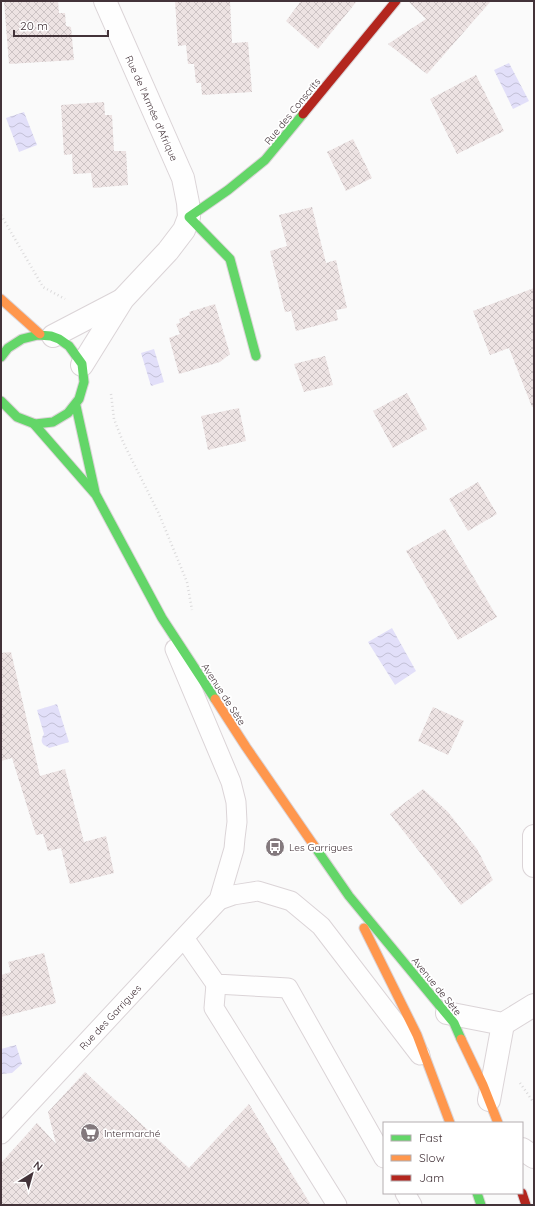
<svg xmlns="http://www.w3.org/2000/svg" width="535" height="1206" viewBox="0 0 535 1206" font-family="Quicksand,sans-serif">
  <style>
    .water { fill: url(#water-waves) }
    .building { fill: url(#building-cross-hatch) }
    .lines { fill: none; stroke-linecap: round; stroke-linejoin: round }
    .lane-casing { stroke: #dbd4d7; stroke-width: 21 }
    .street-casing { stroke: #dbd4d7; stroke-width: 24 }
    .fast-casing { stroke: #dbd4d7; stroke-width: 11 }
    .slow-casing { stroke: #dbd4d7; stroke-width: 11 }
    .jam-casing { stroke: #dbd4d7; stroke-width: 11 }
    .path { stroke: #dbdadb; stroke-width: 2.5; stroke-dasharray: 1 3; stroke-linecap: butt }
    .lane { stroke: #fefefe; stroke-width: 19 }
    .street { stroke: #fefefe; stroke-width: 22 }
    .fast { stroke: #63d668; stroke-width: 9 }
    .slow { stroke: #ff974d; stroke-width: 9 }
    .jam { stroke: #b3261e; stroke-width: 9 }
    .labels { text-anchor: middle; stroke-width: 3.5; stroke-linejoin: round; paint-order: stroke }
    .street-label { font-size: 10px; fill: #433339; stroke: #fff }
    .poi-label { font-size: 10px; fill: #433339; stroke: #fff; text-anchor: start }
  </style>
  <defs>
    <pattern id="water-waves" width="16" height="10" patternUnits="userSpaceOnUse"><rect width="16" height="10" fill="#e2dff9"/><path d="M0 5q4-4 8 0t8 0" fill="none" stroke="#c3c0d6"/></pattern>
    <pattern id="building-cross-hatch" width="8" height="8" patternUnits="userSpaceOnUse"><rect width="8" height="8" fill="#ede3e3"/><path d="M0 0l8 8M0 8l8-8" fill="none" stroke="#ccc3c4"/></pattern>
  </defs>
  <rect width="100%" height="100%" fill="#fafafa"/>
  <g class="water">
    <path d="M509,63L529,101L513,109L494,70Z"/>
    <path d="M24,112L37,145L19,152L6,118Z"/>
    <path d="M154,349L164,382L151,386L141,353Z"/>
    <path d="M392,628L416,671L395,685L368,642Z"/>
    <path d="M57,704L69,742L49,748L48,747C41,745 40,740 44,734L37,710Z"/>
    <path d="M16,1045L22,1064L12,1073L1,1074V1049Z"/>
  </g>
  <g class="building">
    <path d="M4,1H58L59,13H65L66,26L71,27L74,60L9,64Z"/>
    <path d="M175,1H230L232,43L248,42L252,92L202,95L201,83H196L194,64H188L186,45L178,46Z"/>
    <path d="M301,1H357L318,49L286,21Z"/>
    <path d="M408,1H491L427,74L388,44L426,19Z"/>
    <path d="M476,75L504,131L457,154L430,99Z"/>
    <path d="M104,102L105,115H112L114,151H126L128,185L93,188L91,173L73,174L72,154L64,155L61,105Z"/>
    <path d="M353,139L372,178L346,191L327,152Z"/>
    <path d="M312,207L326,263L336,260L347,308L336,310L338,320L296,331L291,311L285,312L270,251L287,246L279,215Z"/>
    <path d="M534,288V406L532,407L509,348L490,355L473,311Z"/>
    <path d="M215,304L230,354L220,362L179,374L169,338L180,334L176,324L180,323L179,319L190,315L189,312Z"/>
    <path d="M325,356L333,385L304,392L294,364Z"/>
    <path d="M407,393L427,429L393,448L373,411Z"/>
    <path d="M239,408L246,441L208,450L201,416Z"/>
    <path d="M478,482L497,514L468,531L449,499Z"/>
    <path d="M445,529L497,617L458,640L406,551Z"/>
    <path d="M11,652L40,776L65,769L84,842L106,836L114,873L70,884L61,848L48,851L43,834L36,835L12,758L1,761V653Z"/>
    <path d="M433,707L464,721L448,755L418,741Z"/>
    <path d="M423,789L448,812L477,849L493,880L461,905L390,814Z"/>
    <path d="M44,953L56,1003L1,1017V975L11,972L8,962Z"/>
    <path d="M85,1072L189,1168L249,1104L311,1205H1V1163L37,1123L56,1144L48,1112Z"/>
  </g>
  <g class="lines">
    <defs>
      <g id="lane">
        <path d="M219,900L233,895L258,891L291,901L321,926L420,1055"/>
        <path d="M184,938L216,984L288,988L384,1158"/>
        <path d="M216,984L214,1008L337,1205"/>
        <path d="M1,1134L219,900L234,849L235,838L237,822L236,802L231,782L175,649"/>
        <path d="M405,1193L412,1205"/>
      </g>
      <g id="street">
        <path d="M53,336L122,300"/>
        <path d="M82,365L123,299L168,251L184,230L189,217L188,203L183,178L105,1"/>
        <path d="M534,836V866"/>
        <path d="M447,1013L503,1024L534,1005"/>
        <path d="M489,1100L503,1024"/>
        <path d="M522,1149L534,1157"/>
      </g>
      <g id="fast">
        <path d="M256,356L230,259L189,217L228,190L265,160L303,114"/>
        <path d="M1,357L8,348L22,339L38,335L51,336L59,339L69,346L82,364L84,382L79,399L68,413L53,422L35,424L17,417L1,401"/>
        <path d="M76,406L95,492"/>
        <path d="M34,424L96,495L162,618L215,699"/>
        <path d="M315,847L349,896L454,1023L461,1039"/>
        <path d="M477,1193L481,1205"/>
      </g>
      <g id="slow">
        <path d="M1,299L40,334"/>
        <path d="M215,699L246,747L315,847"/>
        <path d="M364,928L417,1035L450,1123"/>
        <path d="M461,1039L483,1085L498,1123"/>
      </g>
      <g id="jam">
        <path d="M303,114L396,1"/>
        <path d="M522,1193L526,1205"/>
      </g>
    </defs>
    <use href="#lane" class="lane-casing"/>
    <use href="#street" class="street-casing"/>
    <use href="#fast" class="fast-casing"/>
    <use href="#slow" class="slow-casing"/>
    <use href="#jam" class="jam-casing"/>
    <g class="path">
      <path d="M1,215L43,287L65,299"/>
      <path d="M111,394L114,419L123,442L159,514L187,582L192,610"/>
      <path d="M520,1083L534,1103"/>
    </g>
    <use href="#lane" class="lane"/>
    <use href="#street" class="street"/>
    <use href="#fast" class="fast"/>
    <use href="#slow" class="slow"/>
    <use href="#jam" class="jam"/>
  </g>
  <defs>
    <symbol id="bus-disc" viewBox="-11 -11 22 22"><circle r="9.5" fill="#83797d" stroke="#fff"/><path d="M-5-6H5V4H4V6H2V4H-2V6H-4V4H-5ZM-3.5-4V0h7V-4ZM-3.5 1.2v1.5H-2V1.2ZM2 1.2v1.5H3.5V1.2Z" fill="#fff"/></symbol>
    <symbol id="supermarket-disc" viewBox="-11 -11 22 22"><circle r="9.5" fill="#83797d" stroke="#fff"/><path d="M-6-5.5h2.5l.6 2H6L4.5 2H-2.5L-4.4-4H-6ZM-1.5 3.2a1.3 1.3 0 1 0 .1 0ZM3 3.2a1.3 1.3 0 1 0 .1 0Z" fill="#fff"/></symbol>
  </defs>
  <g fill-rule="evenodd">
    <use href="#bus-disc" x="264" y="836" width="22" height="22"/>
    <use href="#supermarket-disc" x="79" y="1122" width="22" height="22"/>
  </g>
  <g class="labels">
    <g class="street-label">
      <text transform="translate(152 108) rotate(66)" y="4">Rue de l'Armée d'Afrique</text>
      <text transform="translate(292 111) rotate(-51)" y="4">Rue des Conscrits</text>
      <text transform="translate(224 694) rotate(57)" y="4">Avenue de Sète</text>
      <text transform="translate(437 986) rotate(51)" y="4">Avenue de Sète</text>
      <text transform="translate(110 1017) rotate(-47)" y="4">Rue des Garrigues</text>
    </g>
    <g class="poi-label">
      <text x="289" y="851">Les Garrigues</text>
      <text x="104" y="1137">Intermarché</text>
    </g>
  </g>
  <rect width="535" height="1206" fill="none" stroke="#433339" stroke-width="4"/>
  <rect x="383" y="1122" width="140" height="72" fill="#ffffff" stroke="#b4adb0"/>
  <rect x="391" y="1135" width="20" height="6" fill="#63d668" stroke="#b4adb0"/>
  <text x="419" y="1142" font-size="12" fill="#433339">Fast</text>
  <rect x="391" y="1155" width="20" height="6" fill="#ff974d" stroke="#b4adb0"/>
  <text x="419" y="1162" font-size="12" fill="#433339">Slow</text>
  <rect x="391" y="1175" width="20" height="6" fill="#b3261e" stroke="#b4adb0"/>
  <text x="419" y="1182" font-size="12" fill="#433339">Jam</text>
  <g transform="translate(32 1174) rotate(37)" stroke="#ffffff" stroke-width="3" paint-order="stroke">
  <path d="M0-3L7 15L0 10L-7 15Z" fill="#433339"/>
  <text y="-6" font-size="11" font-weight="bold" text-anchor="middle" fill="#433339">N</text>
  </g>
  <path d="M14 30v6h94v-6" fill="none" stroke="#433339" stroke-width="2"/>
  <text x="20" y="30" font-size="12" fill="#433339" stroke="#ffffff" stroke-width="3" paint-order="stroke">20 m</text>
</svg>
